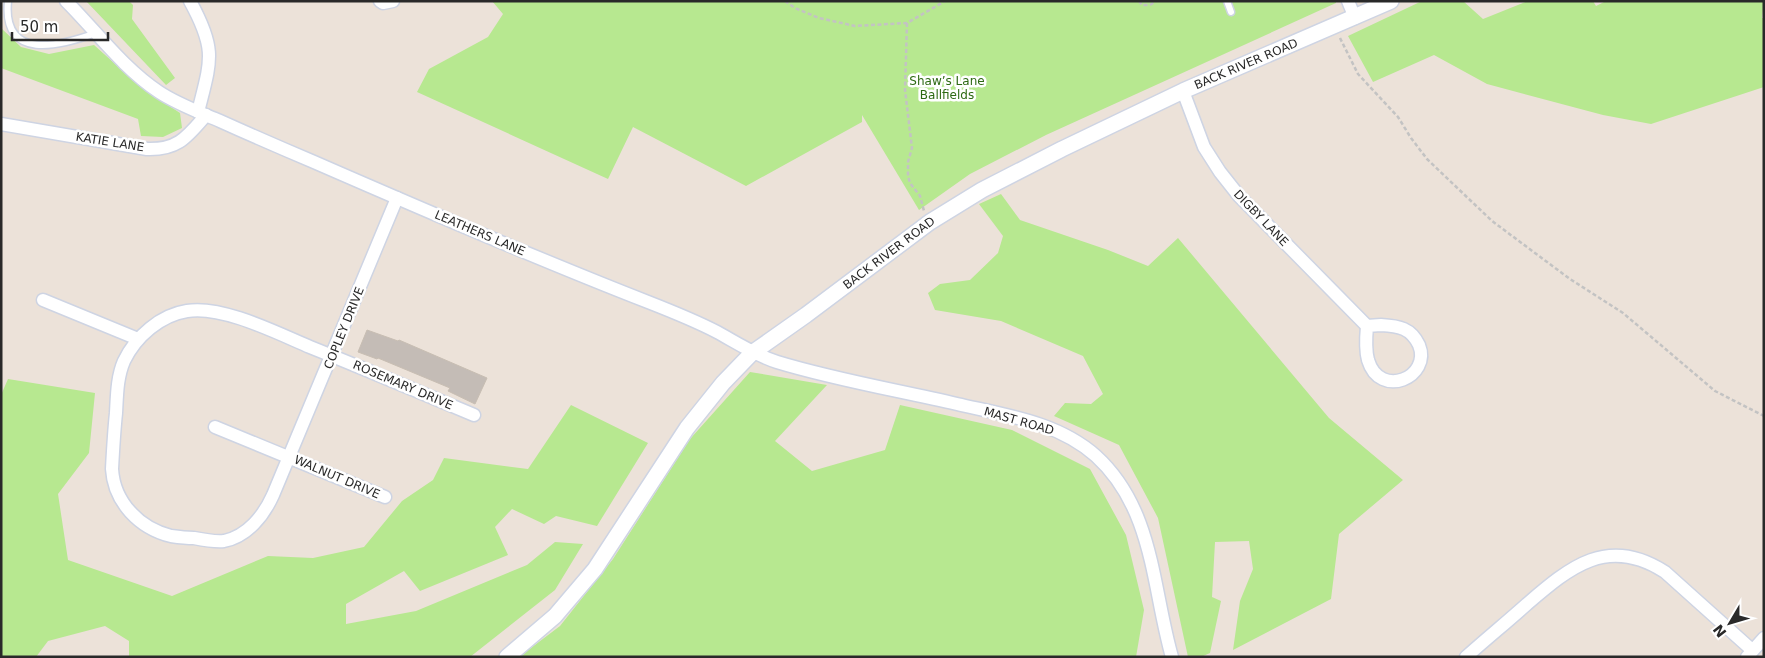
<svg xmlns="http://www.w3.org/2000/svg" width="1765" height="658" viewBox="0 0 1765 658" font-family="'DejaVu Sans',sans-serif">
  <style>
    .green { fill: #b7e890 }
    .building { fill: #c4bcb6; stroke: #c8beb3 }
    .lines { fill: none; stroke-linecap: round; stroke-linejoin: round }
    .service-casing { stroke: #ced4e3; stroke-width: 9 }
    .minor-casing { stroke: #ced4e3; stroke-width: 15 }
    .tertiary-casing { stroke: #ced4e3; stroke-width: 18 }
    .path { stroke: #c3c3c3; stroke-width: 2.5; stroke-dasharray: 4 2.5; stroke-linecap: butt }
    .service { stroke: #fff; stroke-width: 6 }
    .minor { stroke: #fff; stroke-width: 12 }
    .tertiary { stroke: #fff; stroke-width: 15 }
    .labels { text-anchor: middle; stroke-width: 5; stroke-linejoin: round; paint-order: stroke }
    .street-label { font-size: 12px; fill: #292929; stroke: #fff }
    .park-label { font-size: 12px; fill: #2e6a14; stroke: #fff }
  </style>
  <rect width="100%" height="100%" fill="#ece2d9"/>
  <g class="green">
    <path d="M86,1H129L133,5L132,19L175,78L166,85Z"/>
    <path d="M492,1H1336V3L1046,135L970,174L919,210L862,115V122L746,186L633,127L608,179L417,92L429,69L488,37L503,14Z"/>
    <path d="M1422,1H1463L1483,19L1528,1H1593L1596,6L1606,1H1764L1762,18H1764V87L1651,124L1603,115L1487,84L1434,55L1373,82L1348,36Z"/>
    <path d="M1,28L21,47L49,54L94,45L142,88L180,113L182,128L163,137L141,136L138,119L1,68Z"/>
    <path d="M1001,194L1020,220L1108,250L1148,266L1178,238L1329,418L1403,480L1339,534L1331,599L1233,650L1240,601L1253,569L1249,541L1215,542L1212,597L1221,601L1210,653L1201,657H1188L1158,518L1119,445L1054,416L1065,403L1091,404L1103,394L1083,356L1001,321L935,310L928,293L940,284L970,280L998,253L1003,236L979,204Z"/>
    <path d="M750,372L827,385L775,441L812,471L885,450L900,405L1012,430L1090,469L1126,535L1144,610L1136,657H519L560,626L613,559L690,439Z"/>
    <path d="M8,379L95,393L89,453L58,494L68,560L172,596L268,556L313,558L364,547L402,501L433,480L444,458L528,469L571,405L648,443L597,526L556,516L544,524L512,509L495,527L508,555L420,591L404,571L346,604V624L416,611L527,565L555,542L583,544L555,590L470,657H129V641L105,626L48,641L36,657H1V395Z"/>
  </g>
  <path class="building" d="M367,330L398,341L399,340L487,378L475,404L448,391L450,388L378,358L377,359L358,352Z"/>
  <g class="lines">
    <defs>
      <g id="service">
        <path d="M8,1C2,62 60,46 96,33"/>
        <path d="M1227,1L1231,12"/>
      </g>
      <g id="minor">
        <path d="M66,1C96,31 123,68 159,92C177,104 199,112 220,121C251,135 283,149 314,162C424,210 535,258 648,302C671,311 694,320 717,332C737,343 755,355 777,362C836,380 897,390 957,404C1005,415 1058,422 1096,456C1154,509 1152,587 1172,657"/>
        <path d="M190,1C217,50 211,60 198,112"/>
        <path d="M380,1L383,3L393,1"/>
        <path d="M1348,1L1355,18"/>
        <path d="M1183,91L1204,147L1220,172L1239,196L1367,326"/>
        <path d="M1,124L147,149C178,150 187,137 206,115"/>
        <path d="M397,198L273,495C264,515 248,536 224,541C215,542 204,540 194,538C186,538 178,537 171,536C139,528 114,502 112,469C113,450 114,432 116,413C117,395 117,377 124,361C136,336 161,315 187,311C222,305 277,333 310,347C365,369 419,392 474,415"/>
        <path d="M43,300L138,339"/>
        <path d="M1381,325C1399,326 1411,328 1419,345C1432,377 1380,400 1368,360C1365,349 1366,337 1367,326Z"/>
        <path d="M215,427L385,497"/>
        <path d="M1466,657C1486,639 1507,622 1527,604C1570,567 1608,535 1665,572L1752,650"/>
        <path d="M1747,657L1764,638"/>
      </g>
      <path id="tertiary" d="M507,657L555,616L595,569L687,428L723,383L752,353L806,315L930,222L982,190L1062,149L1183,91L1391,1"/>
    </defs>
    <use href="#service" class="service-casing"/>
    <use href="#minor" class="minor-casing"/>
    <use href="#tertiary" class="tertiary-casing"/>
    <g class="path">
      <path d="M785,1L795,8L819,18L855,26L907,23L945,1"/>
      <path d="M1139,1L1142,5H1150L1156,1"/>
      <path d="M907,23L905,90L912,148L908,162V176L910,183L920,196L924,211"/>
      <path d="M1340,38L1358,74L1398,117L1411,138L1427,159L1492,221L1570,279L1623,313L1715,391L1764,416"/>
    </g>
    <use href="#service" class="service"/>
    <use href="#minor" class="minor"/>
    <use href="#tertiary" class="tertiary"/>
  </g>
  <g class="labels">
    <g class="street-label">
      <text transform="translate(1246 64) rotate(-23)" y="4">BACK RIVER ROAD</text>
      <text transform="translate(110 142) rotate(9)" y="4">KATIE LANE</text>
      <text transform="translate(1261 218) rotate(46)" y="4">DIGBY LANE</text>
      <text transform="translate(480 233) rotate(23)" y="4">LEATHERS LANE</text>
      <text transform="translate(889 253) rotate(-37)" y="4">BACK RIVER ROAD</text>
      <text transform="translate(344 328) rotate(-68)" y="4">COPLEY DRIVE</text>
      <text transform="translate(403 385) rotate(23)" y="4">ROSEMARY DRIVE</text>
      <text transform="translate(1019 421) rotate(16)" y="4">MAST ROAD</text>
      <text transform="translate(337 477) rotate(23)" y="4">WALNUT DRIVE</text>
    </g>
    <g class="park-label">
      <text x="947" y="85">Shaw’s Lane<tspan x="947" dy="14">Ballfields</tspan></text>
    </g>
  </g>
  <rect width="1765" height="658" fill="none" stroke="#292929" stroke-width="5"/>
  <g transform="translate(1730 623) rotate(232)" stroke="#ffffff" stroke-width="4" paint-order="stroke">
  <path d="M0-4L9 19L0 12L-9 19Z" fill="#292929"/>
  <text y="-8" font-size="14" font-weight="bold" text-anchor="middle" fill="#292929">N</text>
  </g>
  <path d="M12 32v8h96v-8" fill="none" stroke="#292929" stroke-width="2.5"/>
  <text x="20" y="32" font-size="15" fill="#292929" stroke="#ffffff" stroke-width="4" paint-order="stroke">50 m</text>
</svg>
